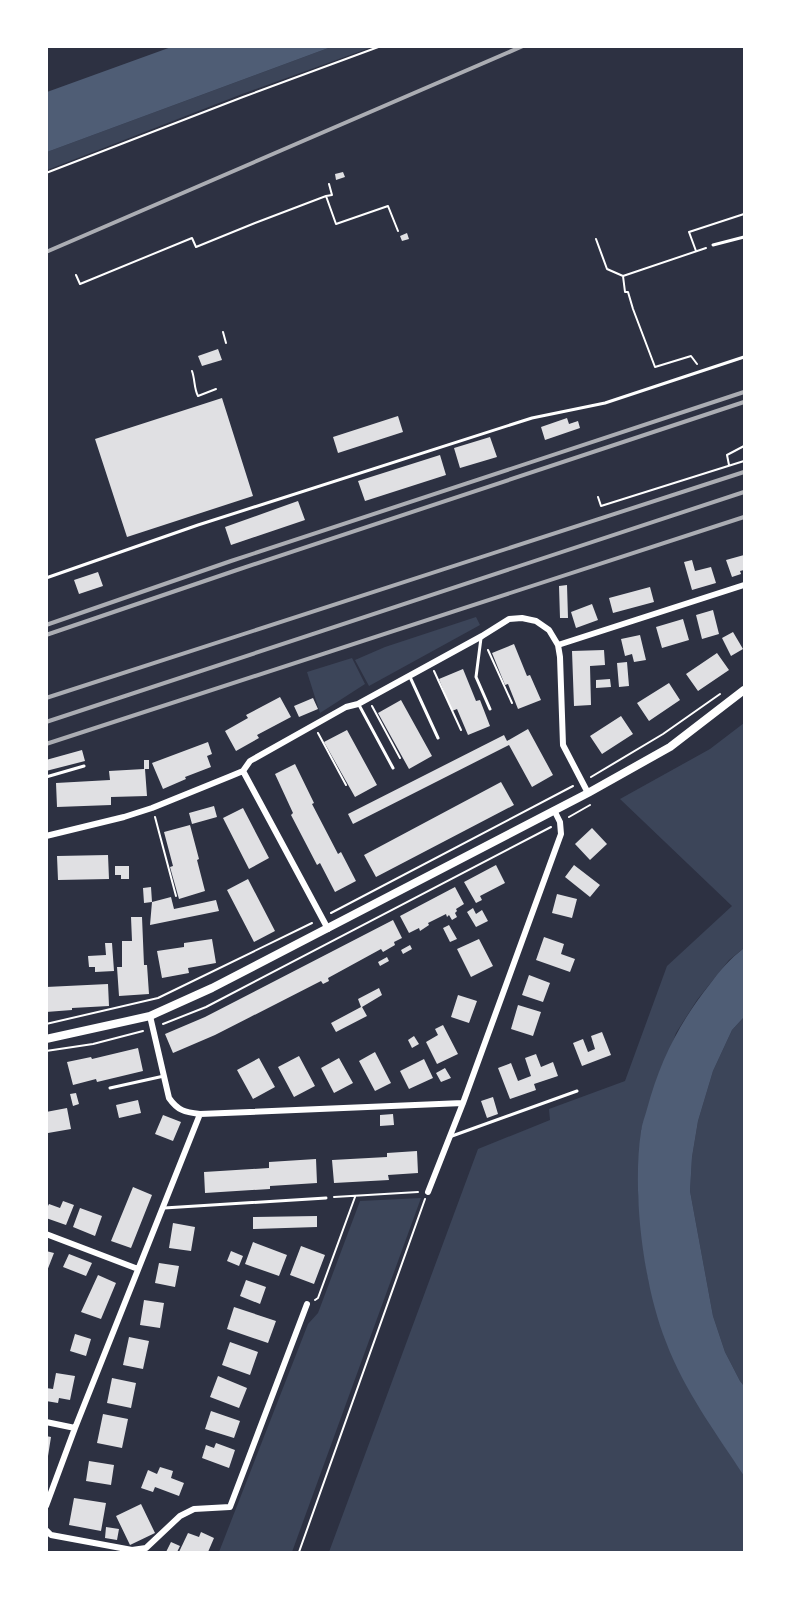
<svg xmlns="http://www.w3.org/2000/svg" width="791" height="1599" viewBox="0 0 791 1599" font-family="Manrope,sans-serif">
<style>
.green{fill:#3c4559}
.water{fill:#4f5d75}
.building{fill:#e0e0e3}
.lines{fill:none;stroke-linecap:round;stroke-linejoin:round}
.path{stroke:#fff;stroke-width:2}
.service{stroke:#fff;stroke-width:3}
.minor{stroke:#fff;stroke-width:6}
.tertiary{stroke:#fff;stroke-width:8}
.rail{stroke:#abadb3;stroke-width:4}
</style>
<rect width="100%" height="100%" fill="#2d3142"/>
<path class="green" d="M331 47H372L242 94 47 170V152Z
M476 617 480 625 369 686 355 660 385 647Z
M352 658 365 684 320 713 307 672Z
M744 723V948L729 960 697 1000 676 1033 641 1130 638 1195 644 1253 649 1283 680 1372 701 1409 744 1476V1552H329L478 1149 550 1120 549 1109 625 1081 667 966 732 906 620 799 710 749Z
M744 1017V1386L740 1381 725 1352 713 1316 690 1191 692 1157 698 1121 713 1071 732 1030Z
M421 1198 292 1552H219L308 1324 318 1313 360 1201Z"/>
<path class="water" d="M174 46 331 47 47 152V92Z
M744 948V1017L732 1030 713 1071 698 1121 692 1157 690 1191 713 1316 725 1352 740 1381 744 1386V1476C716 1433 684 1390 666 1342 643 1284 632 1193 641 1131 642 1124 645 1116 647 1109 660 1061 679 1023 710 984 721 969 729 960 744 948Z"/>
<path class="building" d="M343 172 345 177 336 180 335 174Z
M407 233 409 239 402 241 400 236Z
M218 349 222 360 202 366 198 356Z
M222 398 253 496 127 537 95 439Z
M398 416 403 432 338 453 333 437Z
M567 418 569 424 578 421 580 428 545 440 541 427Z
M490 437 497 457 460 468 454 448Z
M440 455 446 475 365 501 358 481Z
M298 501 305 520 231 545 225 527Z
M744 555V570L740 571 741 574 732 577 726 560Z
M692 560 695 571 711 567 716 583 692 590 684 562Z
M98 572 103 586 79 594 74 580Z
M567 585 568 618H560L559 586Z
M650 587 654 602 613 613 609 598Z
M592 604 598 620 576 628 571 612Z
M713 610 719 634 702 639 696 615Z
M683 619 689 640 662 648 656 627Z
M733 632 743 649 731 656 722 638Z
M640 635 646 660 634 662 632 654 625 656 621 639Z
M514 644 527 676 530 675 541 700 518 709 508 684 505 685 492 653Z
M604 650 605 665 590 666 591 705 574 706 572 651Z
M717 653 729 670 698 691 686 674Z
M627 662 629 686 619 687 617 663Z
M463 669 476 701 480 700 490 726 468 735 457 709 452 711 439 679Z
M610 679 611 687 596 688V680Z
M669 683 680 700 649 721 637 703Z
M280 697 291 717 257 735 259 738 236 751 225 731 248 718 246 715Z
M313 698 318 709 299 717 294 706Z
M401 700 432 756 409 769 378 713Z
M621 716 633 734 602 754 590 736Z
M528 729 553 775 532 787 509 745 353 824 348 814 504 735 507 741Z
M347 730 377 785 355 797 324 742Z
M208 742 212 754 207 756 211 767 185 777 186 779 163 789 152 763Z
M82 750 85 761 46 771V760Z
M144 760H149V769H145L147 796 111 797V805L57 807 56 783 110 780 109 771 144 769Z
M295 764 314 803 312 804 338 854 341 852 356 881 335 892 320 863 317 865 291 815 293 813 275 774Z
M501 782 514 805 376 877 364 855Z
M214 806 217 817 192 824 189 813Z
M243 808 269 858 249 869 223 818Z
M190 825 199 859 197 860 205 891 179 899 170 867 173 866 164 832Z
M592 828 607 844 590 860 575 844Z
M108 855 109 879 58 880 57 856Z
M496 865 505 883 480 896 482 900 476 903 464 882Z
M574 865 600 885 590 897 565 877Z
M115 866H129V879H121V875H115Z
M248 879 275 931 254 942 227 890Z
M151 887 152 902 144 903 143 888Z
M455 887 464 904 456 909 457 911 455 913 457 917 452 920 449 915 447 917 446 914 428 923 429 925 420 931 419 928 409 933 400 916Z
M557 894 577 899 572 918 552 913Z
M171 897 174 909 216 900 219 911 150 925 152 902Z
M473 908 476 914 482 910 488 921 476 927 467 912Z
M131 917H142L144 965H147L149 994 119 996 117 967H122V941H132Z
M393 920 402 938 394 942 395 945 383 952 381 949 328 978 329 981 323 984 321 981 215 1035 173 1053 165 1034 205 1017Z
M449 925 457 939 450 942 443 928Z
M544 937 564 944 561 954 575 959 570 972 536 960Z
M212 939 216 963 188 968 189 973 162 978 157 951 184 947V943Z
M479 939 493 966 471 977 457 949Z
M105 943H112L114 971 95 972V967H89L88 956 106 955Z
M410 945 412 949 403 954 401 950Z
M387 957 389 961 380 966 378 962Z
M529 975 550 983 543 1002 522 995Z
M108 984 109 1006 72 1008V1010L46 1012V987Z
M379 988 382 995 362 1007 367 1016 336 1032 331 1023 361 1007 358 999Z
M458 995 477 1001 469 1023 451 1017Z
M518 1005 541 1012 533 1036 511 1029Z
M443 1025 458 1054 437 1064 426 1042 438 1035 435 1029Z
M602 1032 611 1055 582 1066 573 1043 583 1039 588 1052 595 1049 591 1036Z
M414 1036 419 1044 412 1048 408 1040Z
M138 1048 143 1071 97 1082 96 1079 73 1085 67 1062 91 1057 92 1059Z
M375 1052 391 1083 375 1091 359 1061Z
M536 1054 541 1067 553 1062 558 1076 534 1084 536 1090 510 1099 498 1068 511 1063 518 1081 531 1076 525 1058Z
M299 1056 315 1086 294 1097 278 1067Z
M259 1058 275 1087 253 1099 237 1070Z
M339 1058 353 1083 334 1093 321 1068Z
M424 1059 433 1078 409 1089 400 1071Z
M445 1068 451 1078 441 1082 436 1073Z
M76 1093 79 1104 73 1106 70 1094Z
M493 1097 498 1114 487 1118 481 1101Z
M138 1100 141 1113 119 1118 116 1105Z
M67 1108 71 1129 48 1133 46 1112Z
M393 1114 394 1125 380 1126V1115Z
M163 1115 181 1122 173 1141 155 1134Z
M417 1151 418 1173 388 1175 389 1180 334 1183 332 1160 387 1157V1153Z
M316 1159 317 1183 270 1186V1189L205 1193 204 1172 269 1168V1162Z
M133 1187 152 1195 131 1248 111 1241Z
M63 1201 74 1205 66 1225 46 1218V1210L49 1204 60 1208Z
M80 1208 102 1216 95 1236 73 1227Z
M317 1216V1227L253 1229V1217Z
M173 1223 195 1227 191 1251 169 1248Z
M253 1242 287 1255 279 1276 245 1264Z
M301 1246 325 1255 314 1284 290 1275Z
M46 1251 54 1253 47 1271H46Z
M231 1251 243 1256 239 1266 227 1261Z
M69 1254 92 1263 86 1276 63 1267Z
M159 1263 179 1266 175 1287 155 1283Z
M98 1275 116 1283 101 1319 81 1312Z
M246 1280 266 1287 260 1304 240 1296Z
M144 1300 164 1303 160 1328 140 1325Z
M234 1307 276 1321 268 1343 227 1329Z
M75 1334 91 1339 86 1356 70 1351Z
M129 1337 149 1341 143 1369 123 1365Z
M230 1342 258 1352 250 1375 222 1365Z
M56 1373 75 1376 70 1400 59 1398 58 1403 46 1401V1388L53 1389Z
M218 1376 247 1388 239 1408 210 1397Z
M112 1378 136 1383 131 1408 107 1403Z
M211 1411 240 1421 234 1438 205 1429Z
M103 1414 128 1419 122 1448 97 1443Z
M46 1436 51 1437 48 1456H46Z
M216 1443 235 1450 229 1468 202 1458 206 1445 214 1448Z
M89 1461 114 1465 111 1485 86 1481Z
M160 1467 173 1471 171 1478 184 1483 179 1496 155 1487 153 1492 141 1488 148 1470 157 1474Z
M74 1498 106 1503 101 1531 69 1525Z
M141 1504 155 1533 130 1545 116 1516Z
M106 1527 119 1529 117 1540 105 1538Z
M201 1532 214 1538 208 1552H179L188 1533 199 1537Z
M171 1542 180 1546 177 1552H166Z"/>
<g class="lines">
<path class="path" d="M46 173 243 97 381 46
M329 184 332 195 326 196 336 224 388 206 398 231
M596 239 607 269 623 276
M696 251 689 232 744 214
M76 275 80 284 192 238 196 247 255 223 326 196
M223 332 226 343
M697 364 691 356 655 367 633 309 628 292H625L623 276 706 248
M192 371C195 379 194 389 198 396L216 389
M729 465 727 455 744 446
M598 497 601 506 744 461
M488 650 512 703
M434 671 461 730
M372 706 400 758
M318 733 346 785
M591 777 663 734 720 694
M155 817 176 896
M569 817 590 805
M331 913 573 786
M46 1024 158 998 312 923
M163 1024 206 1007 551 827
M46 1051 93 1044 143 1031
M334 1197 418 1192
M315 1300 318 1298 355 1197
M299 1552 425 1199"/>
<path class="service" d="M713 245 744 237
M46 578 198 525 532 418 605 403 744 357
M481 638 476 677 490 709
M410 677 438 738
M359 705 393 768
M46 777 84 766
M110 1088 164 1076
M452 1136 577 1091
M164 1208 326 1198"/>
<path class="minor" d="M558 645 744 585
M243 771 328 929
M46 836 124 817 152 808 231 776 243 771 250 761 346 707 358 704 482 636 509 619 522 618 536 621 549 630 558 645 560 657 563 745 588 793
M150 1016 169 1098C178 1111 185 1112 200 1114L463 1103
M428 1192 463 1103 561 834 560 822 554 810
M46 1234 138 1269
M46 1422 75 1428
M46 1506 75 1428 200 1114
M46 1530 51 1535 132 1550 146 1548 180 1516 194 1509 230 1507 307 1304"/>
<path class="tertiary" d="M46 1039 150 1016 212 988 588 793 670 747 744 690"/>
<path class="rail" d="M46 252 523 46
M46 625 231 561 744 392
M46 635 234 571 744 402
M46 698 744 472
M46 722 744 492
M46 744 744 517"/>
</g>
<rect width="791" height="1599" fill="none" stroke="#ffffff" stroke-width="96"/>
</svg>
